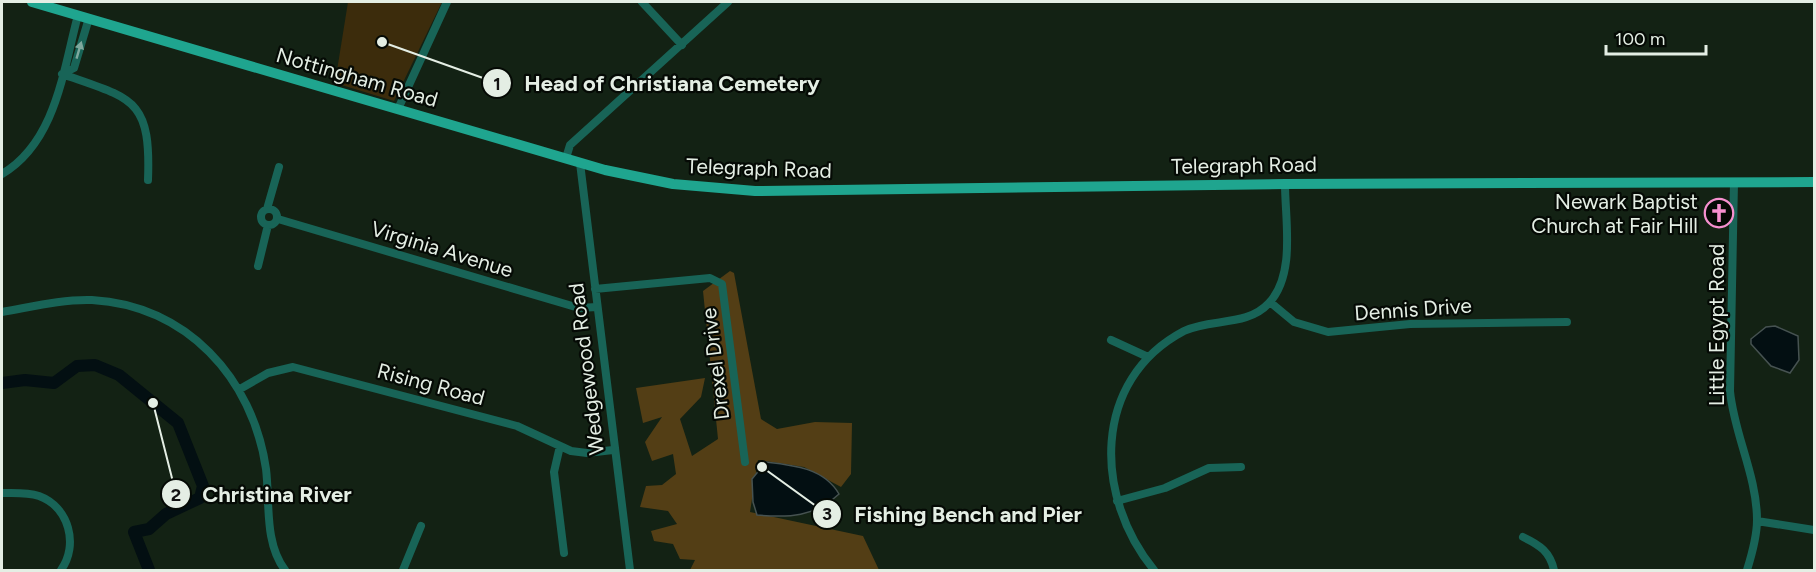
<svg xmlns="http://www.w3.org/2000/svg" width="1816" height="572" viewBox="0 0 1816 572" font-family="Figtree,sans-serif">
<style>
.green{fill:#3c2c0c}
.forest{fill:#533e15}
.water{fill:#030f12;stroke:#465251;stroke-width:1.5}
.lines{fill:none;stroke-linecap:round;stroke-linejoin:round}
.river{stroke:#030f12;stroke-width:12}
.minor{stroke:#186457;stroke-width:8}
.major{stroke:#1fa58f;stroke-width:10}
.oneway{fill:#7ea99e}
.labels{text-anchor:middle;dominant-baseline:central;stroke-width:4.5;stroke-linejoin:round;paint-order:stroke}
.street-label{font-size:21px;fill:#e4eee4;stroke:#050a05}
.poi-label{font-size:21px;fill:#e4eee4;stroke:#050a05;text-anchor:end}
.leader{fill:none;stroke:#e4eee4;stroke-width:2}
.callout-dot{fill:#e4eee4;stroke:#050a05;stroke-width:2}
.mark-label{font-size:18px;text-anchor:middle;font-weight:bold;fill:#111}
.callout-label{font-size:22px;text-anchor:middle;font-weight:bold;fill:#e4eee4;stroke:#050a05;stroke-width:4.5;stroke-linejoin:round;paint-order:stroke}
</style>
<rect width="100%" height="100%" fill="#132214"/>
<path class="green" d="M348 2H442L394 101 335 83Z"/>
<path class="forest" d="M730 271 734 273 761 419 777 429 815 422 852 423 851 474 841 487 804 467 758 460 750 512 863 536 879 570H690L695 560 680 559 673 544 654 541 651 531 677 524 668 511 640 507 646 486 662 485 676 474 673 454 652 461 645 442 662 417 643 423 636 388 705 378 701 397 680 419 692 456 718 439 703 291Z"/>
<path class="water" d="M1775 326 1798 336 1799 360 1790 373 1771 366 1751 344V339L1766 327Z
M766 462C793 465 824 468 839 494 814 517 789 518 757 515L753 502 752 479Z"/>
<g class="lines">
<path class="river" d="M2 383 25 380 54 383 77 366 95 365 119 375 178 423 203 486 200 498 166 514 149 529 134 532 149 570"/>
<path class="minor" d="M642 2 682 45
M62 74C133 99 151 98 148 180
M62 74 74 68 89 18
M398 109 447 2
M566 158 570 145 728 2
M580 163 630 570
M2 174C56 142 63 71 78 15
M1734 182 1730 391C1734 434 1757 476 1757 520 1757 537 1752 554 1747 570
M261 217a8 8 0 1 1 16 0a8 8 0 1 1-16 0Z
M267 209 279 167
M278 219 579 308 597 307
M258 266 268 225
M595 289 710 278 722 284 745 462
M1270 302 1294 322 1328 332 1410 324 1567 322
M2 312C31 307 62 299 92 300 186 305 253 378 266 469 270 501 264 543 285 570
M1111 340 1148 357
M240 389 268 373 293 367 517 426 571 451 587 453 613 450
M560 446 554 472 564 553
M2 493C14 493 27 492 39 496 69 507 79 545 61 570
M1117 501 1165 488 1209 468 1241 467
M1757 521 1814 530
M1523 537C1540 545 1550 552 1554 570
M403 570 421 526
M1154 570C1094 497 1091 380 1184 331 1211 318 1247 327 1269 303 1296 274 1285 220 1285 184"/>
<path class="major" d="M32 2 605 170 673 184 755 191 1285 184 1814 182"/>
</g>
<defs><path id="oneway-solid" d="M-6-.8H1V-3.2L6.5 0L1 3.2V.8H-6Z" transform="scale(1.5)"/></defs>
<use class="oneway" href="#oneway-solid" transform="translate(79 50) rotate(-74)"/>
<defs>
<g id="church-ring" transform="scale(1.5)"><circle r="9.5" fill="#050a05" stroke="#f690cf" stroke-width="1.5"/><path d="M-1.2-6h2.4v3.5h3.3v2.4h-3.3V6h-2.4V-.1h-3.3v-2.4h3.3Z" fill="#f690cf"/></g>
</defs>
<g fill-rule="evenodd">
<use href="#church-ring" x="1719" y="213"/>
</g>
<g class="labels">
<g class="street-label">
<text transform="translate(357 77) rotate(16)">Nottingham Road</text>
<text transform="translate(1244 165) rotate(-1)">Telegraph Road</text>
<text transform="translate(759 168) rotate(2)">Telegraph Road</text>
<text transform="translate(442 249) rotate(17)">Virginia Avenue</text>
<text transform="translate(1413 309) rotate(-4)">Dennis Drive</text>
<text transform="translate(1716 325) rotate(-90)">Little Egypt Road</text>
<text transform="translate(715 364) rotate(-97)">Drexel Drive</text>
<text transform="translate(586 369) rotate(-97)">Wedgewood Road</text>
<text transform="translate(431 384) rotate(15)">Rising Road</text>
</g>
<g class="poi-label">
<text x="1698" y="201">Newark Baptist<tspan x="1698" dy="24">Church at Fair Hill</tspan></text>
</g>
</g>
<path class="leader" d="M382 42L497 83M153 403L176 494M762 467L827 514"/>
<g class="callout-dot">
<circle cx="382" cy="42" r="6"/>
<circle cx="153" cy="403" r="6"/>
<circle cx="762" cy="467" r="6"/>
<circle cx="497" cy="83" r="15"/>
<circle cx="176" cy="494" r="15"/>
<circle cx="827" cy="514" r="15"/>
</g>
<g class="mark-label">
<text x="497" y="90">1</text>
<text x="176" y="501">2</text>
<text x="827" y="520">3</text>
</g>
<g class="callout-label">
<text x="672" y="91">Head of Christiana Cemetery</text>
<text x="277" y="502">Christina River</text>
<text x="968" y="522">Fishing Bench and Pier</text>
</g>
<rect width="1816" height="572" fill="none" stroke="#e4eee4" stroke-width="6"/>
<path d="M1606 45v9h100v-9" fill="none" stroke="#e4eee4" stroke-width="3"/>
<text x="1615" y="45" font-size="18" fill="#e4eee4" stroke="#050a05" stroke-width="4.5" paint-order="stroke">100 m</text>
</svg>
